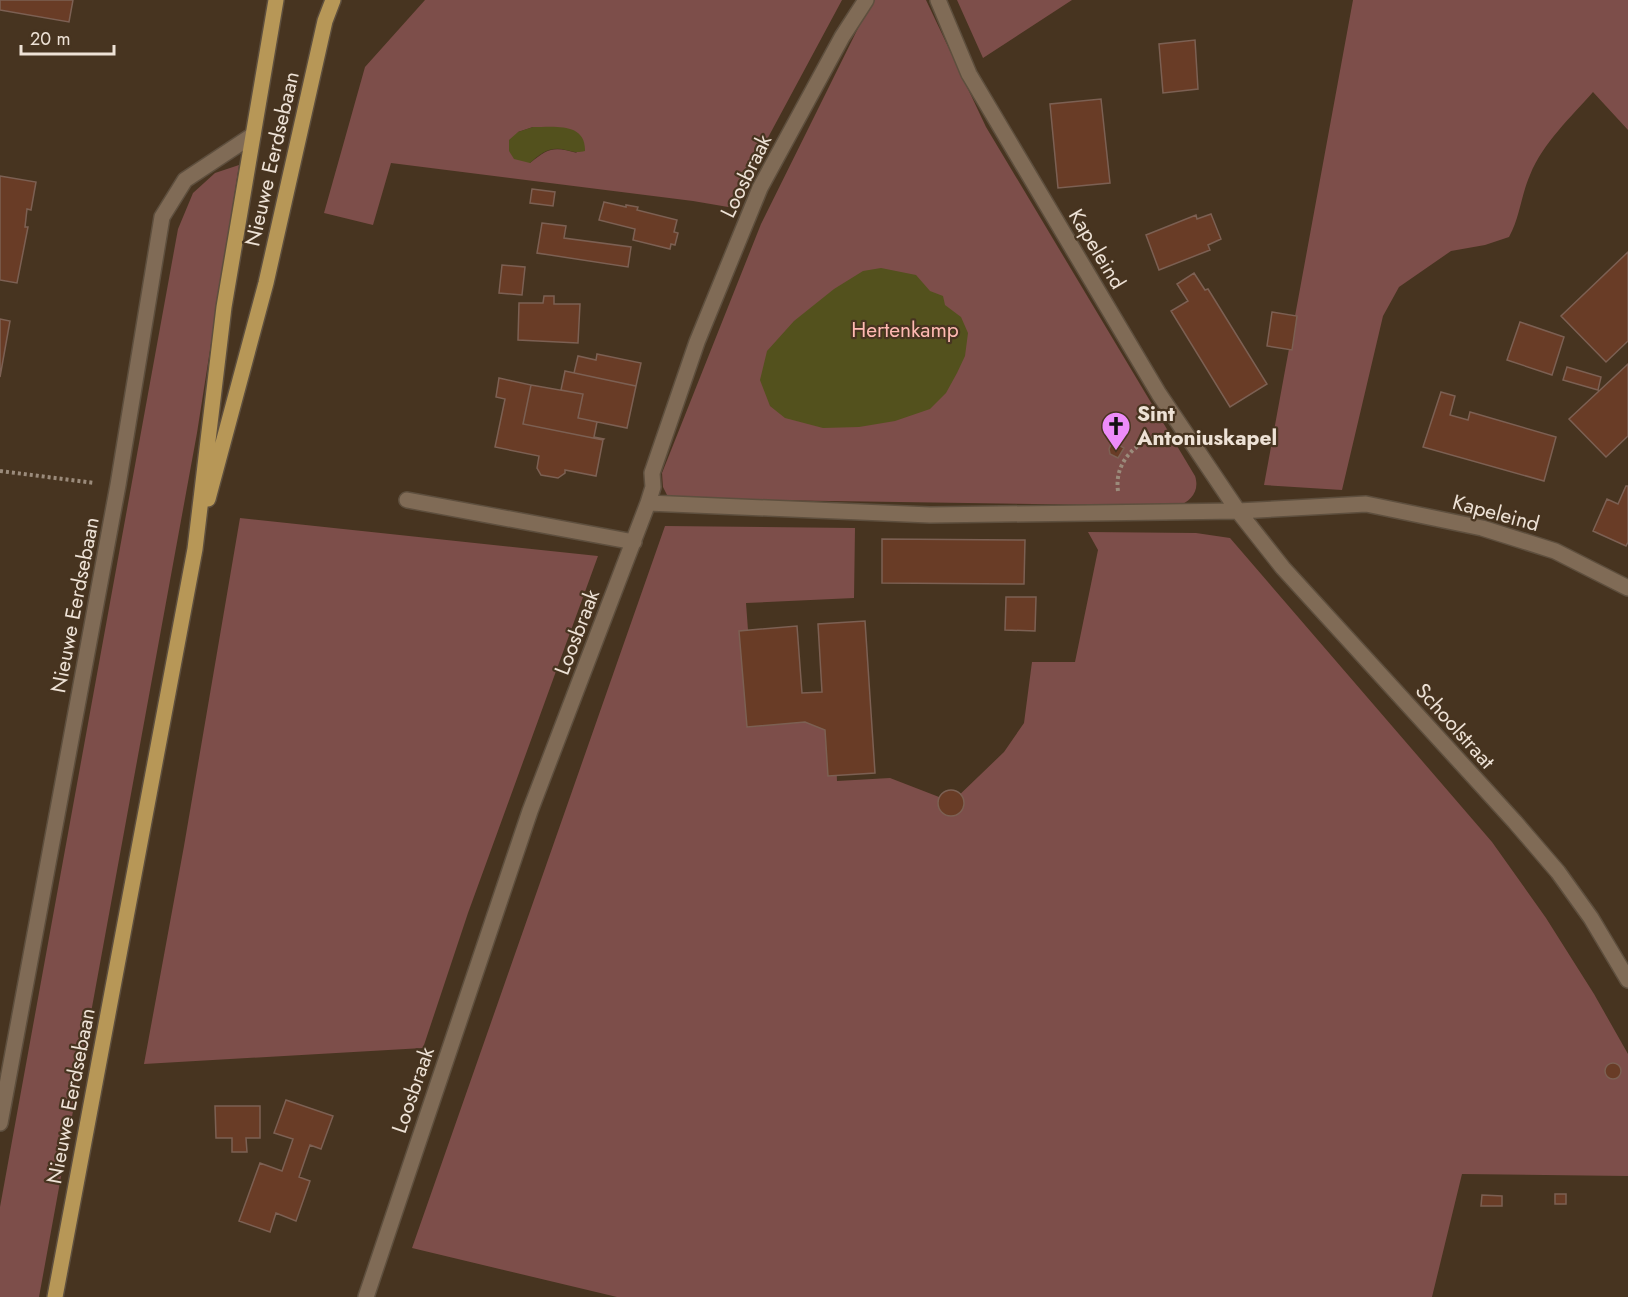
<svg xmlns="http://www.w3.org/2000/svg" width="1628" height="1297" viewBox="0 0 1628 1297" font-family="Jost,sans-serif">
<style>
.green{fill:#7d4e4a;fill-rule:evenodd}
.water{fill:#53511d}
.building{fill:#693c26;stroke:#7c6053;stroke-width:1.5}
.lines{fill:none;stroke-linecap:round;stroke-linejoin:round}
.minor-casing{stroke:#5e4f3e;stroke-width:18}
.major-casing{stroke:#5e4f3e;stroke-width:18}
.path{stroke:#9b8b7b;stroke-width:4;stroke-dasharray:3 3;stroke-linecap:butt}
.minor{stroke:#806b56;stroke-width:15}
.major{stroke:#b79757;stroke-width:15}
.labels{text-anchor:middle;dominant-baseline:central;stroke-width:4.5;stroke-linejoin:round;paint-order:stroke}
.street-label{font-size:21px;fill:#eee2d6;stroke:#473420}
.park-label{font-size:21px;fill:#ffb9b2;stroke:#473420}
.poi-label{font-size:21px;font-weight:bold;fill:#eee2d6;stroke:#473420;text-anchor:start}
</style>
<rect width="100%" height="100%" fill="#473420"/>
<path class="green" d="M425 0H842L764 145 734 208 693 201 391 163 373 225 324 213 365 67ZM533 127H554L577 153C554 146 548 148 530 163L518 132Z
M872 0H926L986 127 1195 476C1200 491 1191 502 1177 506L687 499 667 495 663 487 662 473 761 224Z
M957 0H1072L983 58Z
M1353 0H1628V130L1593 92C1571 117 1543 143 1530 175 1521 195 1520 217 1509 237L1485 245 1451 251 1399 287 1383 316 1342 490 1264 485Z
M239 165 197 433 39 1297H0V1207L178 229 193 193 215 173Z
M240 518 598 556 468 913 423 1048 144 1064 184 846Z
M665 526 855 528 854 598 746 603 754 712 834 707 837 781 890 778 952 802 1004 752 1024 723 1032 662H1075L1098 550 1088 532 1196 533 1230 538 1492 842 1546 918 1594 994 1628 1054V1176L1462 1174 1432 1297H617L412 1248Z"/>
<path class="water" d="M533 127C554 127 586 122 585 151 577 153 574 152 566 150 550 146 541 153 530 163L514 159 509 151V140L518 132Z
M881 268 916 275 930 291 943 296 945 305 961 317 968 333 965 356 957 373 946 393 930 409 895 421 859 427 823 428 785 418 770 406 760 380 767 351 794 321 834 289 863 271Z"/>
<path class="building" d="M0 0H73L69 22 0 10Z
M1195 40 1198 89 1163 93 1159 44Z
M1101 99 1110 183 1058 188 1050 104Z
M0 176 36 182 31 210 27 209 25 227H28L17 283 0 280Z
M532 189 555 192 553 206 530 203Z
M604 202 626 207V205L638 207 637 210 677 220 674 232 678 233 675 245 671 244 670 249 633 240 635 229 599 220Z
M1211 214 1221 239 1208 245 1210 250 1159 270 1146 235 1196 215 1197 219Z
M542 223 566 226 564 238 631 247 628 267 537 253Z
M1628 252V341L1606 362 1561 316Z
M502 265 525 267 522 295 499 293Z
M1194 273 1205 290 1208 289 1267 384 1230 407 1171 311 1188 301 1177 284Z
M544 296H554V304H580L578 343 518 340 519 303H543Z
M1272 312 1297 316 1292 350 1267 346Z
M0 319 10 321 0 377Z
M1520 322 1564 337 1552 375 1507 360Z
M597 354 641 363 636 386 574 373 578 356 596 360Z
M1628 364V436L1606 457 1569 419Z
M1567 367 1601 377 1598 390 1563 380Z
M565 371 636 386 627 428 578 418 583 394 561 390Z
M499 378 531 385 523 424 603 440 596 476 565 470V473L558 478 541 475 537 468 539 456 495 447 505 399 496 397Z
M531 385 583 394 578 418 597 422 594 437 604 439 603 440 523 424Z
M1441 392 1455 396 1450 415 1468 420 1470 412 1556 437 1544 481 1423 447Z
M1115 443 1124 448 1118 458 1110 454 1109 449 1111 444Z
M1626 486H1628V542L1626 546 1593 531 1607 499 1618 504Z
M882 539 1025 540 1024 584 882 583Z
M1006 597H1036L1035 631 1005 630Z
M865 621 875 773 828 776 825 730 805 722 747 727 739 631 797 626 802 693 822 692 818 624Z
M938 803a13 13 0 1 1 26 0a13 13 0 1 1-26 0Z
M1605 1071a8 8 0 1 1 16 0a8 8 0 1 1-16 0Z
M286 1100 333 1116 321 1149 310 1145 299 1177 310 1181 296 1221 276 1213 270 1232 239 1221 260 1163 282 1171 293 1139 274 1133Z
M215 1106H260V1138H246L247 1152H232V1138H216Z
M1555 1194H1566V1204H1555Z
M1482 1195 1502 1196V1206H1481Z"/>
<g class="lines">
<g class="minor-casing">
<path id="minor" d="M938 0 969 74 1159 394 1238 511 1283 568 1515 822 1558 872 1591 918 1628 980
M407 500 634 542
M648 503 930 515 1238 511 1366 504 1482 528 1555 551 1628 588
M0 1123 118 485 162 217 185 180 253 135
M366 1297 530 811 648 503 653 487 652 473 697 342 760 188 842 37 866 0"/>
</g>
<g class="major-casing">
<path id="major" d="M208 499 266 283 325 21 333 0
M55 1297 195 549 224 307 276 0"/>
</g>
<path class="path" d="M0 471 95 483
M1118 491C1114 463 1135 442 1160 436"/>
<use href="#minor" class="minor"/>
<use href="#major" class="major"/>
</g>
<defs>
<g id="church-pin" transform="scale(1.5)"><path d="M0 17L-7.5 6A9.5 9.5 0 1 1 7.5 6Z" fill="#ed8cf9" stroke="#473420"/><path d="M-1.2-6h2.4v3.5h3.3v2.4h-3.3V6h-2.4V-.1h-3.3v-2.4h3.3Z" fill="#111"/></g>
</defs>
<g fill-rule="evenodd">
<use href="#church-pin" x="1116" y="426"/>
</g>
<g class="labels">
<g class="street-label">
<text transform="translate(272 159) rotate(-77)">Nieuwe Eerdsebaan</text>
<text transform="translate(746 176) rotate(-64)">Loosbraak</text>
<text transform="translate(1097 249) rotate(59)">Kapeleind</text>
<text transform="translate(1496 513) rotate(15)">Kapeleind</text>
<text transform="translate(75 605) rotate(-79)">Nieuwe Eerdsebaan</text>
<text transform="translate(577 632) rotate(-69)">Loosbraak</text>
<text transform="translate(1455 726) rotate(48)">Schoolstraat</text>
<text transform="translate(413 1090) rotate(-71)">Loosbraak</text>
<text transform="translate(71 1096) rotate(-79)">Nieuwe Eerdsebaan</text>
</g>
<g class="park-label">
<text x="905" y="330">Hertenkamp</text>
</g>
<g class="poi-label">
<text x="1137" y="414">Sint<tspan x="1137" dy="24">Antoniuskapel</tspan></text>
</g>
</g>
<path d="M21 45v9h93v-9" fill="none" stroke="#eee2d6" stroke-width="3"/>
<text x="30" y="45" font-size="18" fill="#eee2d6" stroke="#473420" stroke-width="4.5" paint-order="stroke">20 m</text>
</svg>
